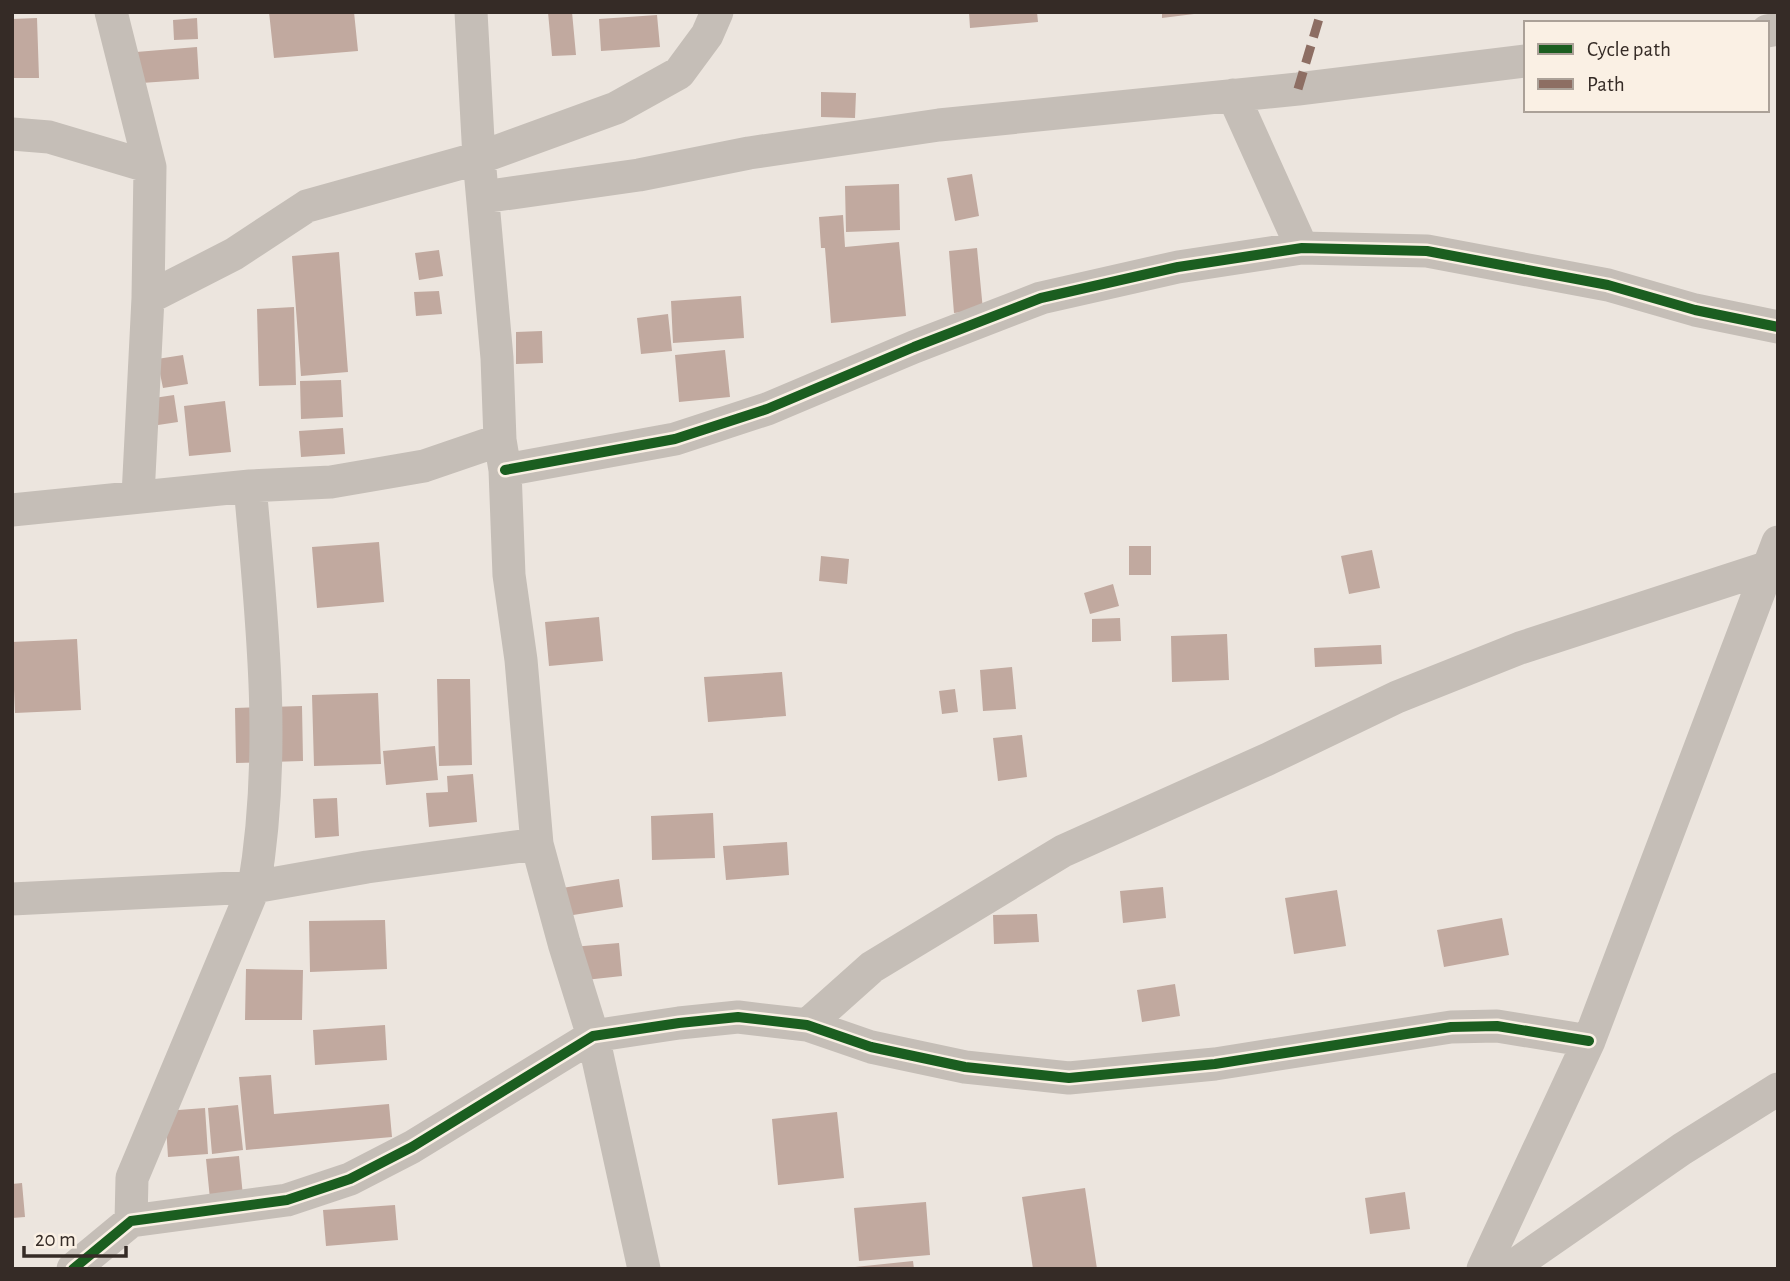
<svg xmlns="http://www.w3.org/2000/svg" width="1790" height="1281" viewBox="0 0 1790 1281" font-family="'Alegreya Sans',sans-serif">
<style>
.building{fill:#c1a99f}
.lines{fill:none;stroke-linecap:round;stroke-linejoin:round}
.minor{stroke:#c5beb7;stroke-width:33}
.quiet{stroke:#8d6e63;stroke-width:9;stroke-dasharray:18 9;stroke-linecap:butt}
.cycleway-casing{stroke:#faf0e4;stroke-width:15}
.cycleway{stroke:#1b5e20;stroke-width:10}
</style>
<rect width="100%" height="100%" fill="#ece5de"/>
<path class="building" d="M269 12H354L358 51 274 58Z
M548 12H572L576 55 552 56Z
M969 12H1037L1038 22 970 28Z
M1162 12H1194V14L1162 18Z
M657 15 660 47 601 51 599 19Z
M37 18 39 78H12V19Z
M197 18 198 39 174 40 173 20Z
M197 47 199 79 127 84 124 53Z
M821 92 856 93 855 118 821 117Z
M972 174 979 216 955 221 947 178Z
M899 184 900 230 846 232 845 186Z
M843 215 845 247 899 242 906 316 831 323 825 248H821L819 217Z
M977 248 983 310 954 313 949 251Z
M439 250 443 276 419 280 415 253Z
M339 252 348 372 301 376 292 256Z
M439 291 442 314 416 316 414 292Z
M741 296 744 338 673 343 671 301Z
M294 307 296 385 259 386 257 309Z
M668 314 672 351 641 354 637 318Z
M542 331 543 363 516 364V332Z
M725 350 730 397 679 402 675 355Z
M183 355 188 384 163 388 157 359Z
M341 380 343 417 301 419 300 381Z
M174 395 178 422 158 425 154 398Z
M225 401 231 452 189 456 184 406Z
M343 428 345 454 301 457 299 431Z
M379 542 384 602 317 608 312 547Z
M1129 546H1151V575H1129Z
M1372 550 1380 588 1349 594 1341 556Z
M821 556 849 559 847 584 819 581Z
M1113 584 1119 606 1090 614 1084 593Z
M599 617 603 661 549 666 545 622Z
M1120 618 1121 641 1092 642V619Z
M1227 634 1229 680 1172 682 1171 636Z
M77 639 81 710 15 713 12 642Z
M1381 645 1382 664 1315 667 1314 648Z
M1012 667 1016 709 983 711 980 670Z
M782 672 786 716 708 722 704 677Z
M437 679H470L472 765 439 766Z
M955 689 958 712 942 714 939 691Z
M378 693 381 764 314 766 312 695Z
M302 706 303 761 236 763 235 708Z
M1022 735 1027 777 998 781 993 738Z
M435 746 438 780 386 785 383 751Z
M473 774 477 822 429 827 426 793 448 792 447 776Z
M337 798 339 836 315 838 313 799Z
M713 813 715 858 652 860 651 816Z
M787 842 789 875 726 880 723 846Z
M619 879 623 907 567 916 562 888Z
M1163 887 1166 918 1123 923 1120 891Z
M1337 890 1346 946 1294 954 1285 898Z
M1037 914 1039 942 994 944 993 915Z
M1502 918 1509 955 1444 967 1437 930Z
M385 920 387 969 310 972 309 921Z
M619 943 622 976 576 981 572 947Z
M246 969 303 970 302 1020H245Z
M1175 984 1180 1016 1142 1022 1137 990Z
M385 1025 387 1060 315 1065 313 1030Z
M271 1075 274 1114 389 1104 392 1137 246 1150 239 1077Z
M238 1105 243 1150 212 1154 208 1108Z
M205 1108 208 1154 168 1157 165 1111Z
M837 1112 844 1178 778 1185 772 1119Z
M239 1156 243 1196 210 1199 206 1159Z
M22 1183 25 1217 12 1218V1184Z
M1085 1188 1097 1269H1033L1022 1197Z
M1405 1192 1410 1229 1370 1234 1365 1198Z
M926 1202 930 1255 859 1261 854 1208Z
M395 1205 398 1240 326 1246 323 1210Z
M913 1261 914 1269H855V1267Z"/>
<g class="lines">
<path class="minor" d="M111 12 150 167 148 298 138 496
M471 12 479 158 497 358 500 440 505 470 509 575 521 660 537 844 564 943 593 1036 644 1269
M1767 31 1778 29
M1233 95 1302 248
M12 134 49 137 150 167
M483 197 639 175 749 153 939 125 1298 89 1526 61
M148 298 234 254 307 206 479 158 616 108 679 73 707 35 717 12
M505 470 675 439 767 409 914 347 1041 298 1178 267 1302 248 1427 251 1608 285 1695 310 1778 327
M12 510 250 486 331 482 424 466 500 440
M12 899 254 887 367 867 537 844
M807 1025 872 967 1063 851 1268 759 1397 697 1520 648 1769 567
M131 1221 132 1178 254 887C277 754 262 619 250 486
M73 1269 131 1221 287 1200 350 1179 412 1147 593 1036 679 1023 738 1017 807 1025 871 1047 965 1067 1069 1078 1215 1064 1451 1027 1497 1026 1589 1041
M1483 1269 1589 1041 1778 542
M1509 1269 1682 1149 1778 1089"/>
<path class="quiet" d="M1298 89 1321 12"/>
<g class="cycleway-casing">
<path id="cycleway" d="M505 470 675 439 767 409 914 347 1041 298 1178 267 1302 248 1427 251 1608 285 1695 310 1778 327
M73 1269 131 1221 287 1200 350 1179 412 1147 593 1036 679 1023 738 1017 807 1025 871 1047 965 1067 1069 1078 1215 1064 1451 1027 1497 1026 1589 1041"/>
</g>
<use href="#cycleway" class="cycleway"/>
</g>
<rect width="1790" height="1281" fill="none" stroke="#352b26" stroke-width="28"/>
<rect x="1524" y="21" width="245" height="91" fill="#faf0e4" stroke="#aba198" stroke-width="2"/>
<rect x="1538" y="44" width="35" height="10" fill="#1b5e20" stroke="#aba198" stroke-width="2"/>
<text x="1587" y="56" font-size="21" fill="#352b26">Cycle path</text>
<rect x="1538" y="79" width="35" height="10" fill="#8d6e63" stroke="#aba198" stroke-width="2"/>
<text x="1587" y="91" font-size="21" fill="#352b26">Path</text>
<path d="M24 1246v10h102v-10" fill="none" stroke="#352b26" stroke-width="3.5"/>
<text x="35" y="1246" font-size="21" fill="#352b26" stroke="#faf0e4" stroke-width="5" paint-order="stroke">20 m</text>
</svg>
